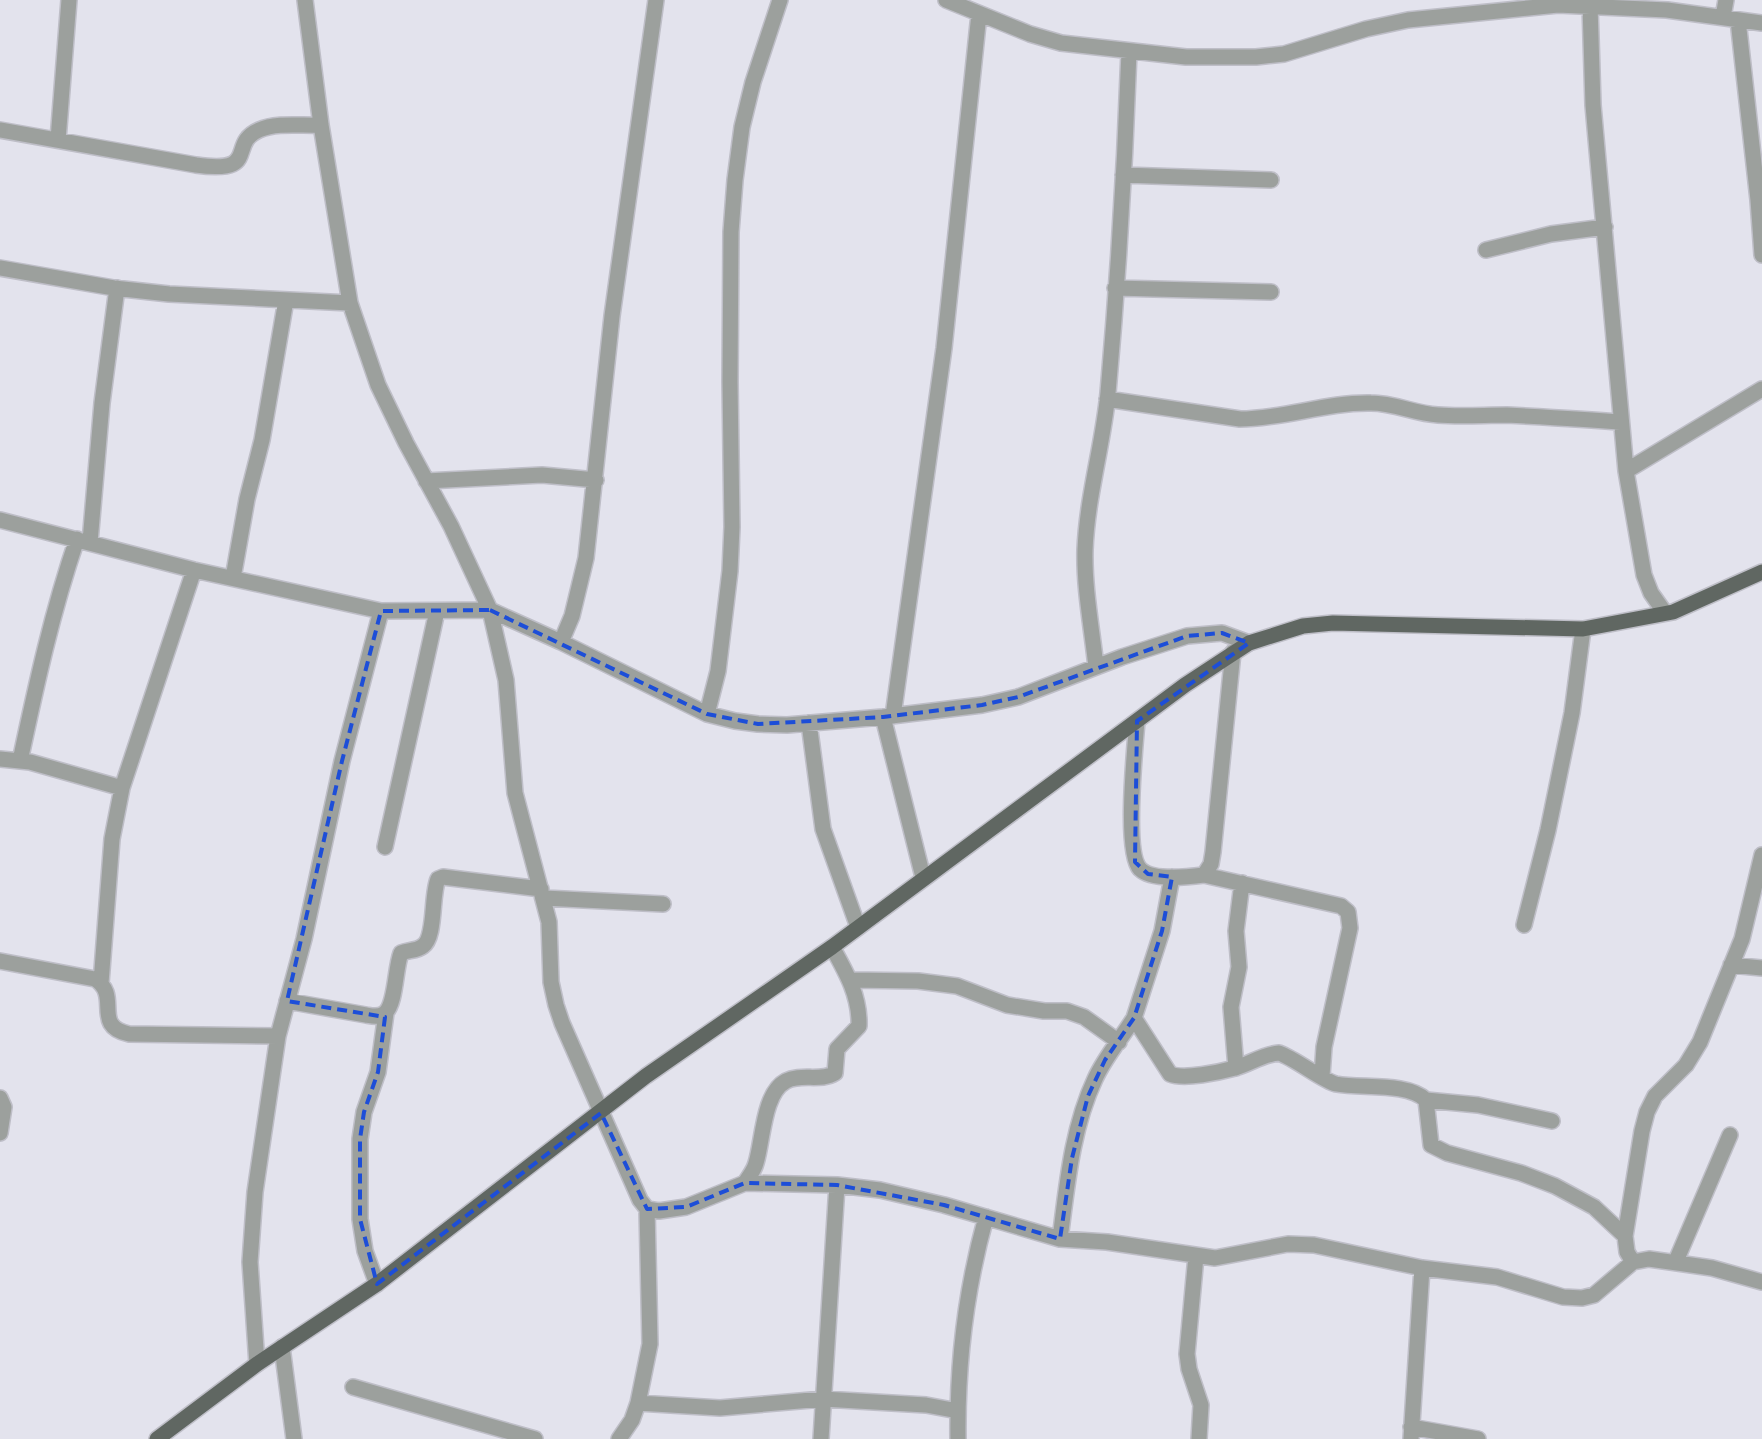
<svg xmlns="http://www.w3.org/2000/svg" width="1762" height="1439" viewBox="0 0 1762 1439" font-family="Karla,sans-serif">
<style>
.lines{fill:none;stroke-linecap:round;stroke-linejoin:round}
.minor-casing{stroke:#bebec7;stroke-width:18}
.major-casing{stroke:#bebec7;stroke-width:18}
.minor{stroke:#9ca09d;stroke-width:15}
.major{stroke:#606762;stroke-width:15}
.marked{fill:none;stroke:#1d4ed8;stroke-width:4;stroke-dasharray:10 6;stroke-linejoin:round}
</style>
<rect width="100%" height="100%" fill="#e3e3ed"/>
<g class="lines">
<g class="minor-casing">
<path id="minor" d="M305 0 321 125 350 303 378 385 406 443 451 526 490 610 506 680 515 793 549 922 551 982 556 1005 562 1023 640 1200 647 1209 659 1211 686 1207 745 1183 837 1185 880 1190 944 1205 1060 1239 1107 1242 1215 1258 1288 1244 1314 1245 1422 1268 1497 1277 1563 1297 1582 1298 1594 1295 1633 1262 1649 1259 1712 1268 1762 1282
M946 0 1030 34 1061 43 1186 57H1256L1284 54 1366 29 1408 20 1558 5 1667 10 1762 23
M1590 5 1593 105 1626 471 1644 575 1651 593 1663 610
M1723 17 1726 0
M1738 20 1758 200 1762 255
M0 130 196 165C261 174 227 144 259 130 277 122 302 126 321 125
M58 140 69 0
M1123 175 1271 180
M1486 250 1551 234 1605 227
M0 268 114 288 169 294 350 303
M1115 288 1271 292
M1107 399 1240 419C1284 419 1326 402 1371 403 1395 403 1415 414 1438 415 1461 417 1484 415 1507 415 1545 417 1583 419 1621 422
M1626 471 1762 389
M426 481 542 475 596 480
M0 520 194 570 381 611 490 610 561 642 707 714 735 721 758 724 787 725 883 717 982 705 1018 697 1122 657 1187 636 1222 633 1249 643
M90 542 102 403 117 288
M233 578 247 499 262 440 286 300
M561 642 572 616 586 558 612 316 656 0
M1096 667C1092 629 1084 589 1085 550 1087 497 1103 445 1108 393 1118 279 1125 166 1129 52
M707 714 718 671 730 571 732 527 730 382 731 232 735 180 742 127 753 82 780 0
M893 716 944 348 979 14
M883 717 923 877
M1137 721C1135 747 1124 852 1140 869 1152 881 1188 877 1204 875L1211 864 1213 852 1233 652
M809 723 823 829 858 927
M0 759 30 762 122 788
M20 761C36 686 52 612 77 539
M385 847 437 611
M1204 875 1341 906 1348 912 1350 928 1324 1047 1322 1076
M1172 877 1162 931 1134 1018 1170 1074C1184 1080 1220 1072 1235 1068 1250 1064 1263 1054 1279 1053 1296 1059 1323 1081 1336 1084 1362 1089 1407 1082 1426 1100L1431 1145 1447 1153 1521 1173 1555 1186 1594 1207 1625 1236
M544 898 663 904
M1524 925 1548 830 1572 713 1583 629
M0 961 95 979C122 996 91 1026 129 1034L278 1036
M1731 965 1762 968
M851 980 918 981 957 986 1007 1005 1044 1011H1067L1084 1017 1119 1042
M101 983 112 839 122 788 194 570
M287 1001 366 1015C372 1016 379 1018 385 1013 396 1004 395 968 401 953 408 950 417 951 423 946 436 937 431 895 438 879L443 877 541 889
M1236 1068 1231 1007 1239 967 1236 931 1242 883
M0 1098 4 1107 0 1133
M1426 1100 1478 1105 1552 1121
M745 1183C749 1176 754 1171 756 1163 763 1141 763 1093 786 1081 801 1073 821 1082 835 1073L837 1049 859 1026C860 996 846 972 832 947
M1060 1239C1067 1185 1072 1128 1095 1079 1105 1057 1121 1039 1134 1018
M1196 1256 1187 1354 1189 1369 1201 1405 1199 1439
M1676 1261 1730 1135
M1633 1262 1627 1252 1625 1236 1642 1131 1647 1112 1655 1096 1686 1065 1700 1042 1742 939 1762 855
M377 1284 365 1251 360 1219V1139L364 1112 378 1072 386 1013
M282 1347 294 1439
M257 1364 250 1262 255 1192 278 1036 304 939 342 761 381 611
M353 1387 535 1439
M638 1403 720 1408 823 1399 926 1405 958 1411
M1411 1427 1478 1439
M619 1439 632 1420 638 1403 650 1344 647 1209
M821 1439 837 1185
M958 1439C957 1364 966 1289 986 1217
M1411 1439 1422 1268"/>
</g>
<g class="major-casing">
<path id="major" d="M157 1439 257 1364 377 1284 646 1076 832 947 1185 685 1249 643 1303 626 1333 623 1583 629 1673 612 1762 572"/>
</g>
<use href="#minor" class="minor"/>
<use href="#major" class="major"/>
</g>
<path class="marked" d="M490 610 707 714 758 724 883 717 982 705 1018 697 1187 636 1222 633 1249 643 1137 721 1135 862 1148 874 1172 877 1162 931 1134 1018 1105 1060 1088 1096 1072 1158 1060 1239 944 1205 837 1185 745 1183 686 1207 647 1209 601 1113 377 1284 360 1219V1139L364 1112 378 1072 385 1017 287 1001 342 761 381 611Z"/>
</svg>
